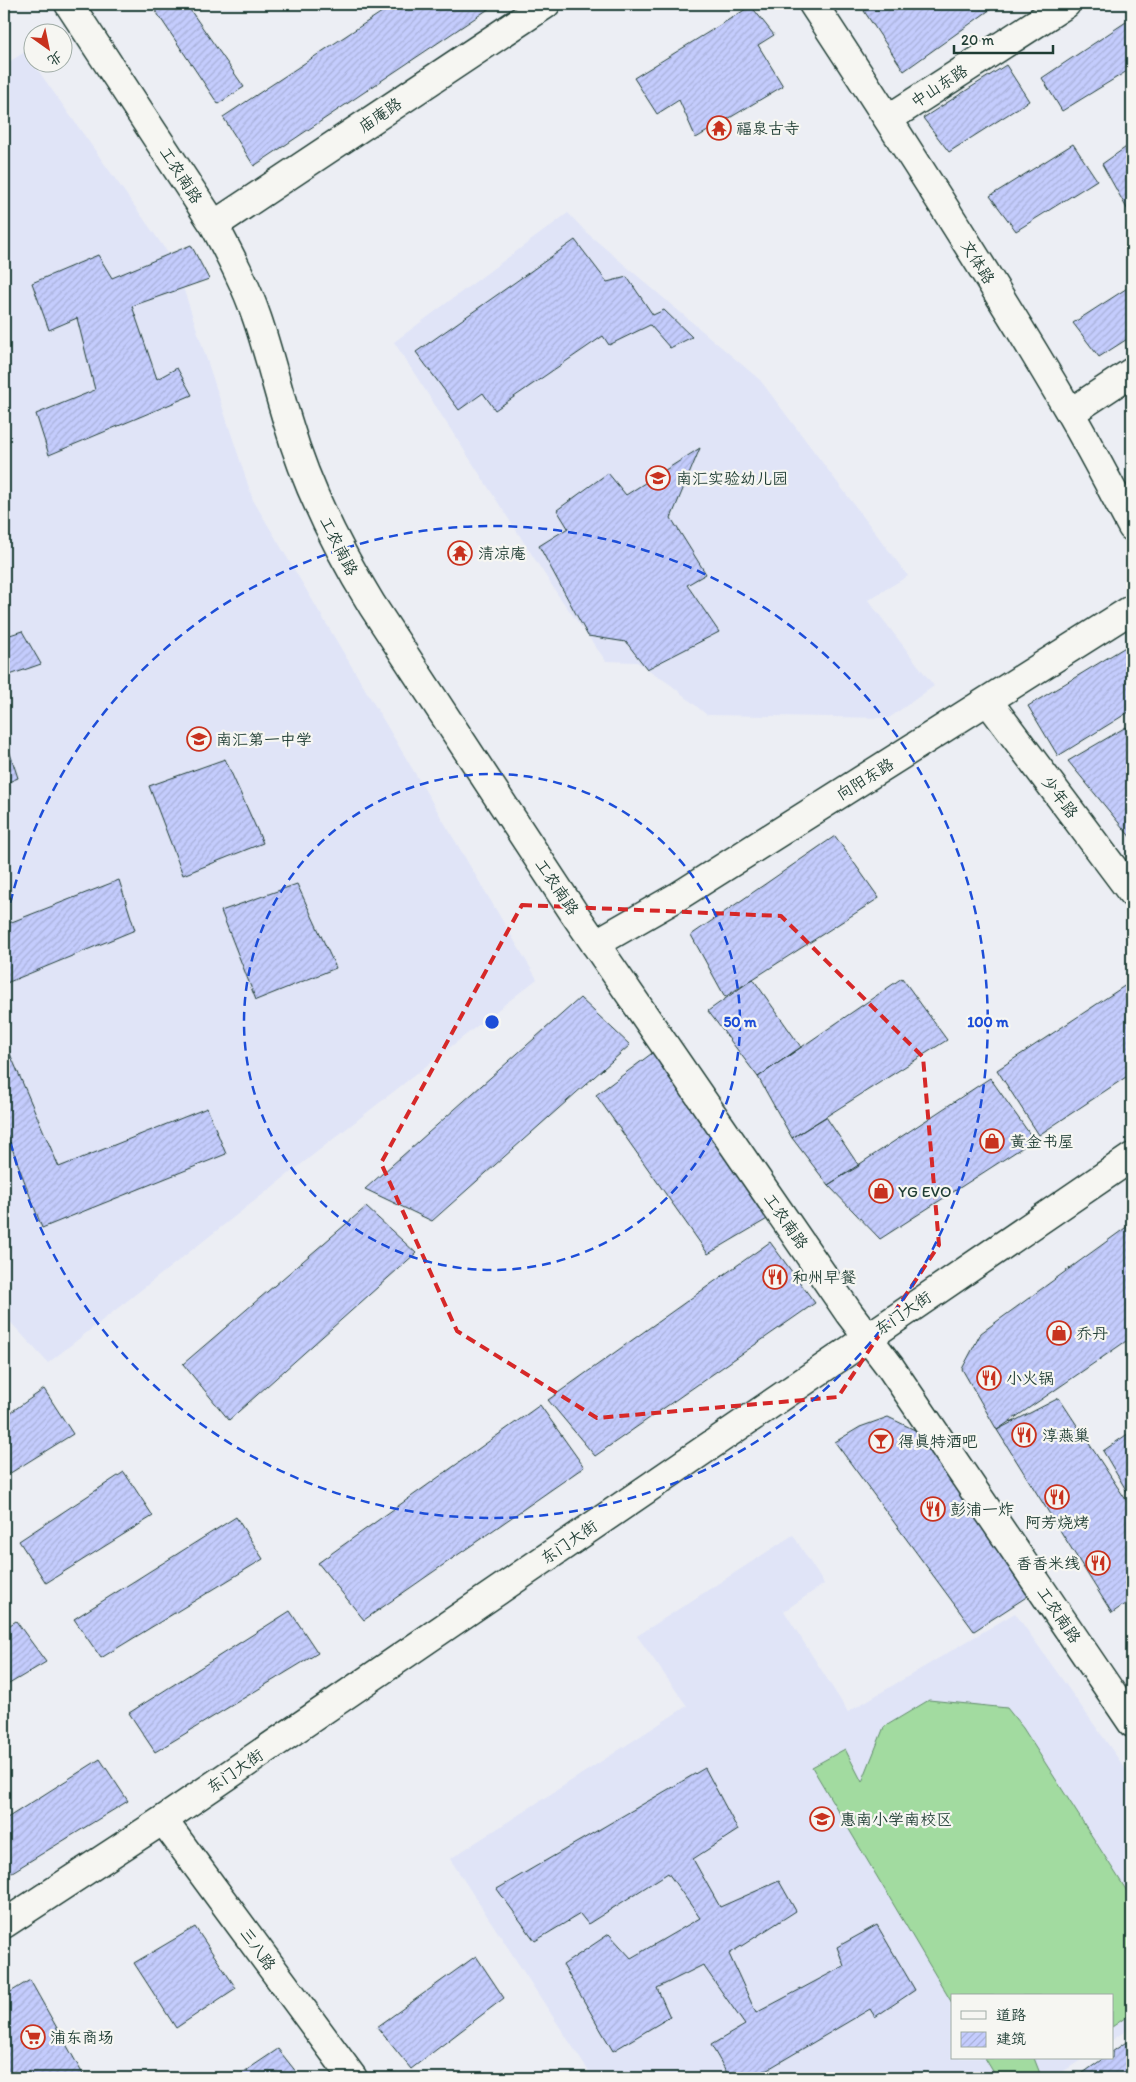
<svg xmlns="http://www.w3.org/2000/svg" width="1136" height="2082" viewBox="0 0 1136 2082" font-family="Itim,'LXGW WenKai TC',sans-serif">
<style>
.built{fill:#e0e4f7}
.pitch{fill:#a2dba0;stroke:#608c6a}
.building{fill:url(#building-hatch);stroke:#1f3d34}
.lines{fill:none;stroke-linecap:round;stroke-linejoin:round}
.minor-casing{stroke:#1f3d34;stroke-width:31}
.minor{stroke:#f6f6f2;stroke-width:28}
.marked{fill:none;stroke:#d62828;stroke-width:4;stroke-dasharray:10 6;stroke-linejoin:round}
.ring{fill:none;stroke:#1d4ed8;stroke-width:2.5;stroke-dasharray:9 6}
.labels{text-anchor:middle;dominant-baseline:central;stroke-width:4.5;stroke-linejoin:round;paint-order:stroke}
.street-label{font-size:16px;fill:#1f3d34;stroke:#f6f6f2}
.poi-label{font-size:16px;fill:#1f3d34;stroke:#f6f6f2;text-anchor:start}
.centre{fill:#1d4ed8;stroke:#f6f6f2;stroke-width:2.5}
.ring-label{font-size:15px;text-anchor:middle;font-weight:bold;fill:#1d4ed8;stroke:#f6f6f2;stroke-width:4.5;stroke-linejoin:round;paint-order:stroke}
</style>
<defs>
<pattern id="building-hatch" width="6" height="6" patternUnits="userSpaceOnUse" patternTransform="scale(1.25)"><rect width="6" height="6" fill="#c4ccfd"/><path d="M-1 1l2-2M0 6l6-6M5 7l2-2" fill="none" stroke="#a8b0d9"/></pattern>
</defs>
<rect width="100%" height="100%" fill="#eceef4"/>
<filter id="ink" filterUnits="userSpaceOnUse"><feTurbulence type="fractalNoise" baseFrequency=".02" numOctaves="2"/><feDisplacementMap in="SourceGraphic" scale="10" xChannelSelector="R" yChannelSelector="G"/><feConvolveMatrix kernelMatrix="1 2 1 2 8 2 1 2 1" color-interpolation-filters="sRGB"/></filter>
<g filter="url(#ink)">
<path class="built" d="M25 52 175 263 253 500 537 979 48 1363 4 1315V65Z
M568 213 587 233 760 380 908 576 868 600 934 686 889 718 707 715 671 685 637 662 606 661 558 595 394 342Z
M793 1535 824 1584 784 1611 848 1712 1015 1613 1132 1778V2027L1112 2040V1996H952V2058H1084L1053 2078H593L450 1859 687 1706 637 1636Z"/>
<path class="pitch" d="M929 1700 1007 1708 1023 1728 1132 1899V2013L1112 2027V1996H952V2003L812 1767 845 1749 862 1782 884 1727Z
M985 2058H1034L1041 2076 1037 2078H997Z"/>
<path class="building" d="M151 4H186L244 87 218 104Z
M394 4H496L254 166 223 117Z
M875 4H998L904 71 864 11Z
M751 6 774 35 758 45 783 86 696 138 679 100 657 114 634 78Z
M1132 18V68L1062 111 1042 78Z
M1006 65 1029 101 949 152 923 118Z
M1132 143V212L1130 214 1102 164Z
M1073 144 1097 180 1016 231 990 196Z
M575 240 607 282 627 277 653 315 664 310 692 337 670 348 650 325 609 345 603 336 495 410 483 393 459 410 416 352Z
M191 245 209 279 132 306 157 379 177 368 192 395 49 455 36 414 95 390 77 318 49 330 32 283 98 255 112 278Z
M1132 285V336L1099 357 1073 323Z
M700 448 671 518 706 574 687 585 719 632 647 669 626 642 588 636 539 546 568 528 557 510 608 473 626 495Z
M22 631 41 664 4 677V637Z
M1132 643V710L1058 756 1028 706Z
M1126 727 1132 737V839L1068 761Z
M4 735 18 778 4 784Z
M225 759 263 843 183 875 149 786Z
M835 836 879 898 725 997 691 935Z
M119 880 135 930 4 984V925Z
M297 884 336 968 256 1000 221 911Z
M902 978 947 1040 792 1138 758 1077Z
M753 979 801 1047 758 1077 708 1011Z
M1132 981V1073L1039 1135 997 1070Z
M580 998 630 1045 432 1221 365 1189Z
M4 1040 59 1167 207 1108 226 1154 42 1228 4 1127Z
M655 1051 769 1218 708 1254 596 1095Z
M990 1078 1034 1140 880 1239 828 1185Z
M826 1117 859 1166 828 1185 792 1138Z
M366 1207 416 1253 229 1420 183 1364Z
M1132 1223V1337L997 1430 962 1369 981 1333Z
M770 1242 815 1303 595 1456 548 1400Z
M44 1389 73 1434 4 1477V1417Z
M1059 1398 1132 1509V1599L1112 1613 997 1430Z
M540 1405 584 1467 364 1620 318 1563Z
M888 1417 917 1431 1028 1596 974 1631 835 1442 860 1427Z
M1132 1431V1500L1103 1451Z
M124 1472 153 1516 46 1583 19 1541Z
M236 1517 263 1559 101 1658 74 1619Z
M290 1611 318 1653 155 1752 129 1713Z
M16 1621 46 1662 4 1687V1629Z
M100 1759 128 1801 4 1877V1820Z
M705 1768 738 1830 693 1859 720 1907 779 1881 796 1911 729 1954 756 2013 844 1966 837 1947 877 1925 915 1990 875 2017 870 2009 753 2078H730L711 2045 745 2025 703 1965 657 1988 670 2017 613 2051 563 1965 609 1934 631 1958 700 1918 668 1873 588 1924 580 1914 535 1941 497 1889Z
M195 1927 236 1988 176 2028 134 1963Z
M476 1956 504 1998 411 2069 377 2027Z
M30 1980 85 2078H4V1996Z
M1132 2038V2078H1076L1104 2058H1112V2052Z
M278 2049 301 2078H235Z"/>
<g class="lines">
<g class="minor-casing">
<path id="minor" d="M69 4 214 225C230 255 246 285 257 318 269 353 277 388 288 423 307 488 337 548 372 605L574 913 849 1313 891 1368 1132 1723
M813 4C901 138 988 273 1069 411 1091 449 1111 488 1132 527
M888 119 1066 4
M214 225 546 4
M1070 413 1132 372
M988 701 1132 893
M595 944 677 897 1132 609
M163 1820 353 2078
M4 1924 163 1820 1132 1157"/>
</g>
<use href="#minor" class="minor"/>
</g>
</g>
<path class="marked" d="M522 905 781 916 923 1057 939 1245 838 1397 597 1418 457 1331 381 1163Z"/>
<g class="ring">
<circle cx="492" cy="1022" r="248"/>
<path d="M4 932A496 496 0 1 1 4 1112"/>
</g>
<defs>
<g id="temple-ring" transform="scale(1.25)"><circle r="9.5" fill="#f6f6f2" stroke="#c8321e" stroke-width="1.5"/><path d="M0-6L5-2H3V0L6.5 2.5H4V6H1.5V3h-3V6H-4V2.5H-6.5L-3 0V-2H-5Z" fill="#c8321e"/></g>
<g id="school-ring" transform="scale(1.25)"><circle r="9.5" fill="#f6f6f2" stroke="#c8321e" stroke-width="1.5"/><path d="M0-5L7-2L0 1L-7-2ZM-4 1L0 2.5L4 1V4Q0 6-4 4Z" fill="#c8321e"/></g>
<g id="shop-ring" transform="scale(1.25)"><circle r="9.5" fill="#f6f6f2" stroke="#c8321e" stroke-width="1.5"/><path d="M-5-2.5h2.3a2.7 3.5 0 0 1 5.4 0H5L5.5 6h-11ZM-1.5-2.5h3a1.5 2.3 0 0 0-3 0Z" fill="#c8321e"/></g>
<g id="restaurant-ring" transform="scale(1.25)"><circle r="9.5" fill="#f6f6f2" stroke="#c8321e" stroke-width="1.5"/><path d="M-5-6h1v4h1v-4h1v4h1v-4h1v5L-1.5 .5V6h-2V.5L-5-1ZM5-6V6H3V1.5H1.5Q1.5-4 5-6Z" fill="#c8321e"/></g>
<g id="bar-ring" transform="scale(1.25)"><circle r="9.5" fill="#f6f6f2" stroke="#c8321e" stroke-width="1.5"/><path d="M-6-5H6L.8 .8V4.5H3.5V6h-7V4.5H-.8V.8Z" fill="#c8321e"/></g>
<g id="supermarket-ring" transform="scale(1.25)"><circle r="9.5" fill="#f6f6f2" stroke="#c8321e" stroke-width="1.5"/><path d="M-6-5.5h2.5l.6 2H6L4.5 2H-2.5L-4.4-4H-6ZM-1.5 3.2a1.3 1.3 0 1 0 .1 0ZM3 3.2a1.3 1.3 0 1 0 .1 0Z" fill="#c8321e"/></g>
</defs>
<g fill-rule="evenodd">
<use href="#temple-ring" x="719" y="128"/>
<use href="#school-ring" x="658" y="478"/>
<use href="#temple-ring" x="460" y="553"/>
<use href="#school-ring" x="199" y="739"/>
<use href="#shop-ring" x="992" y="1141"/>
<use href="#shop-ring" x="881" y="1191"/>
<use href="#restaurant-ring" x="775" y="1277"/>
<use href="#shop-ring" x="1059" y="1333"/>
<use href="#restaurant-ring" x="989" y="1378"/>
<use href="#restaurant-ring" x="1024" y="1435"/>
<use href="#bar-ring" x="881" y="1441"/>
<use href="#restaurant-ring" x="1057" y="1497"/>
<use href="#restaurant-ring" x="933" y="1509"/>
<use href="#restaurant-ring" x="1098" y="1563"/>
<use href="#school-ring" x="822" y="1819"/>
<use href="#supermarket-ring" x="33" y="2037"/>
</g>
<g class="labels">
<g class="street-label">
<text transform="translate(939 86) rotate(-33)">中山东路</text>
<text transform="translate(380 115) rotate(-34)">庙庵路</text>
<text transform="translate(181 175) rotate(57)">工农南路</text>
<text transform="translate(978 262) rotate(58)">文体路</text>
<text transform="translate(339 546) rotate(63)">工农南路</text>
<text transform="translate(865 779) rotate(-32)">向阳东路</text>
<text transform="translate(1060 797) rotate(53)">少年路</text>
<text transform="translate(557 887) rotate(56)">工农南路</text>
<text transform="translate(786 1221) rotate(55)">工农南路</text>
<text transform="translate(903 1313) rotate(-34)">东门大街</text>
<text transform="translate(569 1542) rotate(-34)">东门大街</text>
<text transform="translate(1059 1615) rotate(56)">工农南路</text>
<text transform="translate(235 1771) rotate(-34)">东门大街</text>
<text transform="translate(258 1949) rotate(54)">三八路</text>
</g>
<g class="poi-label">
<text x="736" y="128">福泉古寺</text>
<text x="676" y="478">南汇实验幼儿园</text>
<text x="478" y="553">清凉庵</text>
<text x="216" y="739">南汇第一中学</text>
<text x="1010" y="1141">黄金书屋</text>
<text x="898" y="1191">YG EVO</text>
<text x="792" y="1277">和州早餐</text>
<text x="1076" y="1333">乔丹</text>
<text x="1006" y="1378">小火锅</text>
<text x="1042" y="1435">淳燕巢</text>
<text x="898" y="1441">得真特酒吧</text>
<text x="950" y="1509">彭浦一炸</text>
<text x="1057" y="1522" text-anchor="middle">阿芳烧烤</text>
<text x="1080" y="1563" text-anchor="end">香香米线</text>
<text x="840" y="1819">惠南小学南校区</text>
<text x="50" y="2037">浦东商场</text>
</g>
</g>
<circle cx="492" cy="1022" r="8" class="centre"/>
<g class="ring-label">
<text x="740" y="1027">50 m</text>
<text x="988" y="1027">100 m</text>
</g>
<rect width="1136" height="2082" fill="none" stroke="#f6f6f2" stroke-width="20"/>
<rect x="10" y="10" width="1116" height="2062" fill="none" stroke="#1f3d34" stroke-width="2" filter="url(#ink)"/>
<rect x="951" y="1994" width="162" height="65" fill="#f6f6f2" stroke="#a0aca6"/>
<rect x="961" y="2011" width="25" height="8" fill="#f6f6f2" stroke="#a0aca6"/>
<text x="996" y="2020" font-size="15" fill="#1f3d34">道路</text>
<rect x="961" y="2032" width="25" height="15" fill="url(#building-hatch)" stroke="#a0aca6"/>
<text x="996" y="2044" font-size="15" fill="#1f3d34">建筑</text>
<g transform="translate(48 48) rotate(147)"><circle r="24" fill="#f6f6f2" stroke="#a0aca6"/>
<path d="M0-4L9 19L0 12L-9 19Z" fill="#c8321e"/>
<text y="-8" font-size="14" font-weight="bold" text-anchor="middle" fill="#1f3d34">北</text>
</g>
<path d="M954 45v8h99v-8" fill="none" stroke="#1f3d34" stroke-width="2.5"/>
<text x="961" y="45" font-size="15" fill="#1f3d34" stroke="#f6f6f2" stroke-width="4" paint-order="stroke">20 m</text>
</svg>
